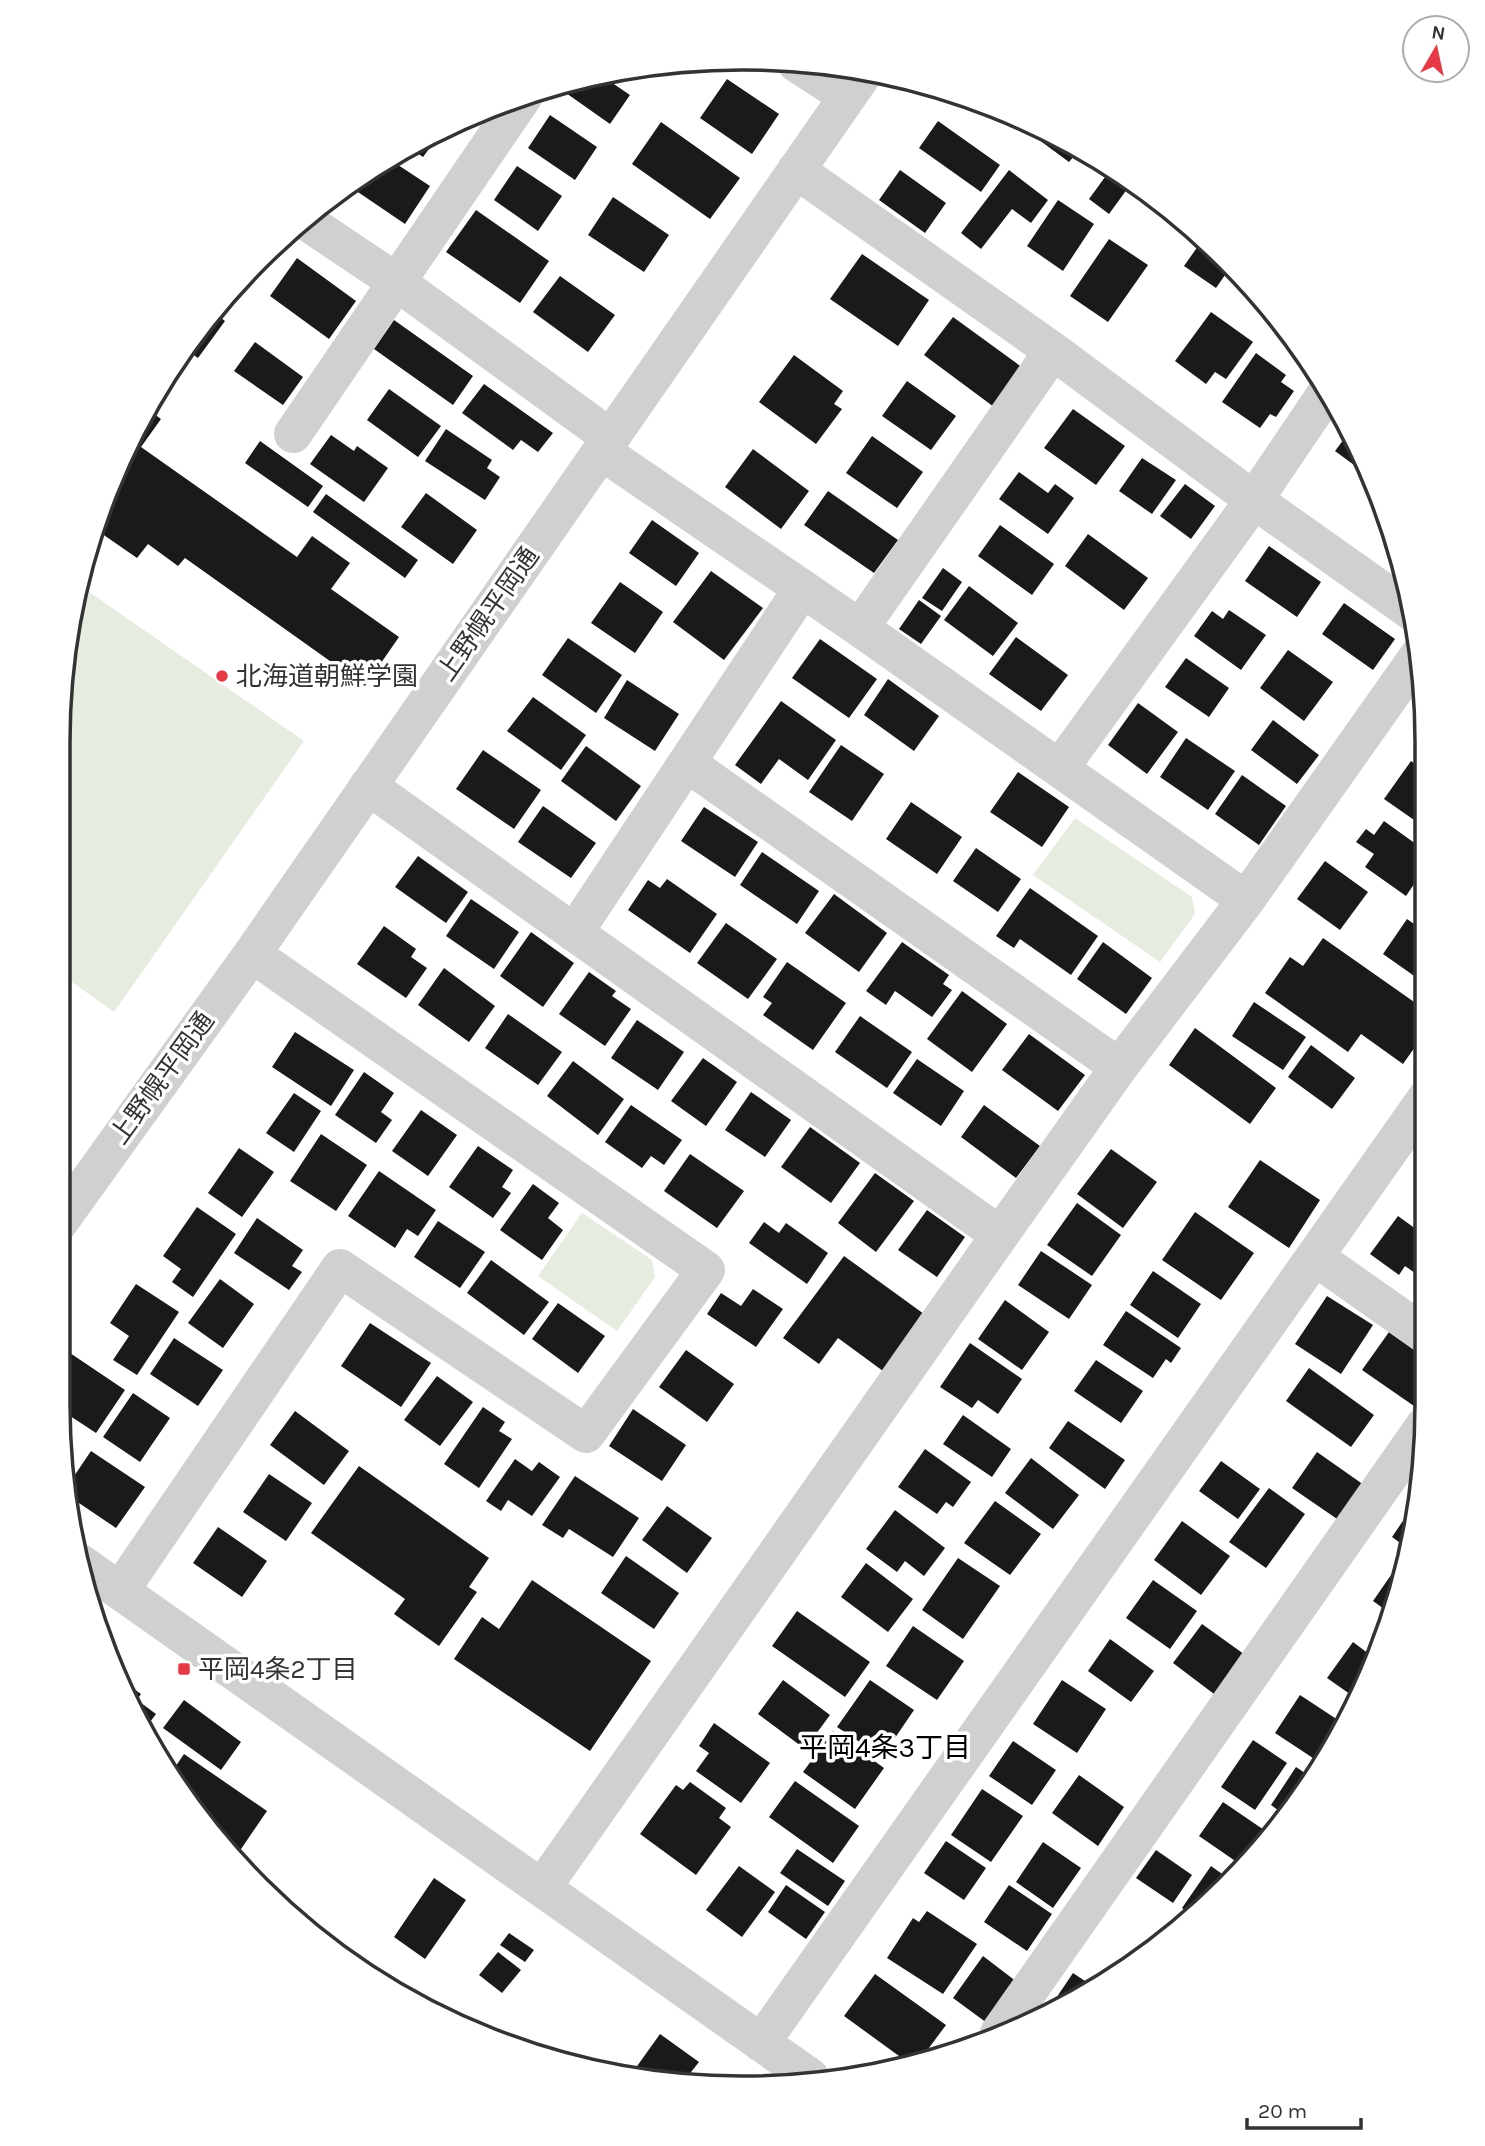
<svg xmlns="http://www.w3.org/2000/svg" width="1485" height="2146" viewBox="0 0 1485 2146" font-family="Karla,'Noto Sans JP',sans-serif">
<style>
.green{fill:#e6ecdf}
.building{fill:#1a1a1a}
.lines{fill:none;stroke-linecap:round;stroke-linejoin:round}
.minor{stroke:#d0d0d0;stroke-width:38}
.poi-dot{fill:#e63946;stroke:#fff;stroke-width:2.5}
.labels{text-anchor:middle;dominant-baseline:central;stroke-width:7;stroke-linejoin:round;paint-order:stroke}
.street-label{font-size:26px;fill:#333;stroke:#fff}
.poi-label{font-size:26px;fill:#333;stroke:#fff;text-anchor:start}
.neighbourhood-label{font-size:28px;fill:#000;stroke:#fff}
.rim{fill:none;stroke:#333;stroke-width:3.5}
</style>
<rect width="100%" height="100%" fill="#fff"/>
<path class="green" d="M79 585 304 741 114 1012 58 972V742L71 609Z
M1075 818 1192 897 1195 914 1160 962 1033 875Z
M582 1213 652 1260 655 1277 617 1331 538 1276Z"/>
<path class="building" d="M599 74 630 95 610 124 566 93 574 82Z
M727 79 779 114 752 154 700 118Z
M550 115 597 147 575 180 528 148Z
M938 121 1000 165 981 192 919 148Z
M661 122 740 178 710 219 632 164Z
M1036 127 1079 150 1069 162 1031 134Z
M443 130 423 157 410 148 436 134Z
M1090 156 1123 173 1133 181 1109 214 1089 199 1108 173 1088 159Z
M389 159 430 186 405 224 352 188 362 173Z
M517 166 562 196 538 231 494 200Z
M900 170 946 203 925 233 879 200Z
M1009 170 1048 200 1031 223 1012 209 981 249 961 233Z
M1151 196 1185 224 1183 227 1147 201Z
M613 197 669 235 644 272 588 235Z
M1058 200 1094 224 1063 271 1027 246Z
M476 210 549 261 520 303 446 252Z
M1109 239 1148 265 1108 322 1070 296Z
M1203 239 1232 265 1216 288 1184 266Z
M862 254 929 300 898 346 830 299Z
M297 258 356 301 329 339 270 296Z
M560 276 615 315 588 352 533 312Z
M212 311 225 321 198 358 185 349 199 326Z
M1211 312 1253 342 1226 379 1215 372 1206 384 1175 361Z
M953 317 1023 368 994 407 924 355Z
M394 320 473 376 453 405 374 349Z
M255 342 303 377 283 405 234 371Z
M1256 353 1286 375 1281 382 1294 391 1276 417 1270 414 1260 428 1222 402Z
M794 355 843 391 834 404 842 409 816 444 759 402Z
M907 381 956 416 931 450 882 416Z
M484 384 553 433 538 452 521 440 513 450 462 413Z
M389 389 441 426 418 457 367 420Z
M147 409 161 419 141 447 297 557 312 536 350 563 331 589 399 637 365 686 185 558 178 566 148 544 137 558 98 531 129 439Z
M1073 409 1125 446 1096 485 1044 448Z
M446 429 492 460 487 468 500 477 485 500 425 461Z
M1350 431 1356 439 1369 476 1335 451Z
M331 435 354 451 357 446 388 468 364 502 310 464Z
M872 436 923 472 897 508 846 473Z
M260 441 323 486 308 507 245 463Z
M753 449 809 491 781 529 725 487Z
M1142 458 1176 480 1152 514 1119 491Z
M1019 472 1048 493 1055 484 1074 498 1048 534 999 499Z
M1185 484 1215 506 1191 539 1160 516Z
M828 491 898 540 874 573 804 525Z
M426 493 477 530 453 564 401 527Z
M326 494 418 560 405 578 313 512Z
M652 520 699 553 676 586 629 553Z
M1000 525 1054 564 1032 595 978 556Z
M1088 534 1148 578 1124 610 1065 566Z
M1269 546 1321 582 1297 617 1245 581Z
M943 568 962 582 942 611 922 598Z
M711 571 763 608 724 660 673 622Z
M620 582 663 612 635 653 591 623Z
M969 586 1018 623 993 656 944 620Z
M919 600 941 616 921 644 899 629Z
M1344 603 1395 639 1373 670 1322 634Z
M1229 610 1266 635 1241 670 1194 636 1212 611 1223 619Z
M1016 637 1068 675 1041 711 989 674Z
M568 638 622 675 596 713 542 675Z
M820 639 877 679 849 718 792 678Z
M1288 650 1333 682 1304 721 1260 688Z
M1186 658 1229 688 1209 717 1165 687Z
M888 679 939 716 914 751 864 715Z
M627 680 679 714 655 751 604 718Z
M533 697 586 735 561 770 507 731Z
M781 701 836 740 808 780 779 759 761 784 735 765Z
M1138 703 1178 732 1147 774 1108 745Z
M1273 720 1319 755 1297 784 1251 750Z
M1186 738 1235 771 1208 810 1160 777Z
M841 745 884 774 852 821 809 792Z
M586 746 641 786 616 821 561 781Z
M483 750 541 790 514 829 456 789Z
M1411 761 1427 772V829L1384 799Z
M1018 772 1069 807 1042 847 990 812Z
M1242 775 1286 806 1259 845 1215 814Z
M911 802 962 837 937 874 886 839Z
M543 806 596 843 571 878 518 842Z
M704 807 758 842 735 877 681 841Z
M1384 821 1427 852V865L1406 896 1365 867 1374 854 1356 842 1366 829 1374 835Z
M976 848 1021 879 998 912 953 881Z
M762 852 819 891 797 924 740 885Z
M418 856 468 892 446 923 395 887Z
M1325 861 1368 892 1340 930 1297 899Z
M667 879 717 914 690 953 628 910 648 880 660 888Z
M1427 885V913L1414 903Z
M1030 888 1098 936 1071 975 1020 939 1014 948 996 936Z
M834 894 887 933 859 972 805 933Z
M471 899 519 932 494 969 446 936Z
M1407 919 1427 933V985L1383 954Z
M726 923 777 959 748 999 697 963Z
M384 926 416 949 411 957 427 968 406 998 357 964Z
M531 932 574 963 543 1007 500 976Z
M1323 938 1427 1011V1030L1403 1064 1361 1034 1348 1052 1265 993 1290 957 1303 966Z
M902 942 949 975 943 984 952 990 932 1017 895 991 886 1005 866 991Z
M1103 942 1152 978 1126 1014 1077 979Z
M787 962 846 1003 813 1050 763 1015 772 1003 763 997Z
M444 968 495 1006 469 1042 418 1005Z
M589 972 616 991 612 996 631 1009 605 1046 559 1014Z
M962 991 1007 1024 972 1072 927 1039Z
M1254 1002 1306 1037 1283 1070 1232 1036Z
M508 1014 562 1052 538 1085 485 1048Z
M860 1016 912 1052 887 1088 835 1052Z
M637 1020 684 1052 658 1090 611 1058Z
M1195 1028 1276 1088 1250 1124 1169 1065Z
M295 1032 354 1070 331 1106 272 1067Z
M1029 1034 1085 1075 1058 1111 1002 1070Z
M1311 1045 1355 1078 1332 1109 1288 1077Z
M703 1058 737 1082 706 1126 671 1101Z
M917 1059 964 1091 941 1126 893 1093Z
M573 1061 624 1099 598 1135 547 1096Z
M364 1072 394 1093 381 1112 392 1120 376 1143 335 1115Z
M751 1092 791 1120 765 1157 725 1130Z
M294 1093 321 1111 294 1152 266 1133Z
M631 1105 682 1140 664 1165 651 1156 642 1168 605 1142Z
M984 1105 1040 1146 1016 1178 961 1137Z
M421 1110 457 1135 428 1176 392 1151Z
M810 1127 860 1163 831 1203 781 1167Z
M321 1134 367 1165 336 1211 290 1181Z
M478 1146 513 1170 502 1187 511 1193 493 1218 449 1187Z
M239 1148 274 1172 242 1217 208 1193Z
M1111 1149 1157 1182 1123 1228 1077 1194Z
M690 1154 744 1191 717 1228 664 1191Z
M1260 1160 1320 1200 1289 1248 1228 1207Z
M1427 1166V1195L1414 1186Z
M379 1171 436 1210 418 1236 407 1229 395 1248 348 1216Z
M875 1173 914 1201 876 1252 838 1223Z
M533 1184 559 1203 548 1218 563 1230 542 1260 500 1230Z
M1077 1203 1121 1235 1092 1276 1047 1245Z
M197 1207 236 1234 193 1297 172 1282 181 1269 163 1256Z
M927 1210 965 1237 937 1277 898 1250Z
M1195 1212 1254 1253 1221 1300 1162 1260Z
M1398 1216 1427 1237V1277L1425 1280 1405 1266 1399 1275 1370 1254Z
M257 1218 303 1250 292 1266 302 1272 289 1290 234 1253Z
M438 1221 485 1252 460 1288 414 1257Z
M764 1222 779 1233 786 1223 828 1253 807 1284 749 1243Z
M1041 1251 1092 1285 1069 1319 1018 1285Z
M844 1256 924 1314 883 1371 838 1338 819 1364 783 1338Z
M491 1260 549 1302 524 1335 467 1293Z
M1153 1271 1201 1304 1178 1338 1130 1305Z
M220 1279 254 1304 223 1348 188 1323Z
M136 1284 179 1312 137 1375 113 1360 129 1336 110 1323Z
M753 1289 783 1309 756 1347 707 1314 721 1293 741 1306Z
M1327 1296 1373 1325 1341 1374 1295 1344Z
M1005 1300 1049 1332 1022 1370 978 1339Z
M558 1303 605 1336 578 1373 532 1339Z
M1126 1311 1181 1348 1171 1363 1166 1359 1153 1378 1103 1345Z
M370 1323 431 1363 401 1407 341 1366Z
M1389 1332 1427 1359V1387L1414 1406 1362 1370Z
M174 1338 223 1370 198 1406 150 1374Z
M970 1343 1022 1379 998 1414 978 1400 972 1408 940 1387Z
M686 1350 734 1384 707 1422 659 1387Z
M70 1353 125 1390 96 1433 58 1408V1372Z
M1096 1360 1143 1391 1121 1423 1074 1391Z
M1309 1368 1374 1415 1351 1447 1286 1401Z
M437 1376 473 1402 440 1446 404 1420Z
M133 1393 170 1418 140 1462 103 1437Z
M483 1407 505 1422 499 1431 512 1439 479 1488 444 1464Z
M633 1409 686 1445 662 1481 609 1446Z
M295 1411 349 1451 324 1485 270 1445Z
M963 1415 1011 1449 992 1477 943 1444Z
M1068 1421 1125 1460 1105 1489 1049 1448Z
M925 1449 971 1482 953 1507 946 1502 937 1514 898 1487Z
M91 1451 145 1487 116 1528 70 1497 68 1485Z
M1317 1452 1364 1485 1340 1521 1292 1488Z
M1031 1458 1079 1495 1053 1529 1005 1493Z
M515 1459 532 1471 539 1462 560 1477 532 1516 508 1500 501 1511 486 1501Z
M1221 1461 1260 1489 1238 1519 1199 1491Z
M359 1466 489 1558 469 1587 477 1592 439 1646 394 1614 405 1599 311 1533Z
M269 1474 312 1503 286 1541 243 1512Z
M575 1476 639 1518 613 1557 569 1529 563 1538 542 1525Z
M1269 1488 1305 1514 1266 1568 1229 1542Z
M995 1501 1041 1534 1010 1575 964 1543Z
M1415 1503H1417L1414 1537 1410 1550 1392 1537Z
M667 1506 712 1538 687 1573 642 1540Z
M895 1510 945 1548 924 1576 905 1561 897 1572 866 1549Z
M1182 1521 1230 1556 1201 1595 1154 1560Z
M218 1527 267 1561 242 1597 193 1563Z
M626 1556 679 1593 654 1629 601 1593Z
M958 1558 1000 1586 963 1639 922 1610Z
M1400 1562 1405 1566 1391 1614 1373 1601Z
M866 1563 913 1599 888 1632 841 1597Z
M532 1580 651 1661 590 1751 454 1659 482 1617 499 1629Z
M1153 1580 1197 1611 1170 1649 1126 1618Z
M797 1611 870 1662 845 1697 772 1646Z
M1202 1624 1248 1657 1218 1697 1173 1663Z
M913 1626 964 1661 937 1700 886 1666Z
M1110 1639 1154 1671 1131 1702 1088 1671Z
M1353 1642 1377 1660 1357 1699 1327 1678Z
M783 1680 830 1715 805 1749 758 1714Z
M870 1680 914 1710 882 1757 837 1727Z
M1062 1680 1106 1709 1077 1753 1033 1724Z
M128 1685 141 1694 137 1700 156 1714 147 1726Z
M1300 1695 1344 1724 1322 1764 1275 1733Z
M184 1700 241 1742 221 1770 163 1728Z
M714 1723 770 1763 741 1803 696 1771 709 1753 699 1746Z
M833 1731 884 1768 855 1809 803 1772Z
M1253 1740 1287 1763 1255 1810 1221 1787Z
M1013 1741 1056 1770 1032 1805 989 1776Z
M184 1754 267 1811 239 1852 225 1844 173 1784 169 1776Z
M1296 1767 1314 1779 1286 1816 1271 1805Z
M1079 1775 1124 1807 1098 1846 1052 1813Z
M795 1781 859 1826 833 1863 769 1817Z
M690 1782 726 1808 719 1818 731 1827 696 1875 640 1834 676 1785 683 1790Z
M982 1789 1023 1816 991 1862 951 1835Z
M1223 1802 1270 1834 1244 1867 1199 1836Z
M946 1841 986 1868 964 1900 924 1873Z
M1043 1842 1081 1868 1053 1908 1016 1882Z
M797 1849 845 1881 828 1906 780 1873Z
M1156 1850 1192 1875 1173 1903 1136 1878Z
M739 1866 775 1892 742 1937 706 1910Z
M1211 1866 1232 1881 1226 1888 1190 1914 1182 1908Z
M434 1878 466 1900 425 1959 394 1937Z
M786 1885 825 1912 806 1939 768 1912Z
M1009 1885 1052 1914 1027 1951 984 1922Z
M927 1911 977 1944 943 1994 887 1958 913 1918 919 1922Z
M509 1933 534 1950 525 1962 500 1945Z
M498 1952 521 1970 502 1993 479 1975Z
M983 1956 1017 1982 987 2023 953 1998Z
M1073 1973 1091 1985 1042 2019Z
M875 1974 946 2025 920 2060 910 2064 844 2016Z
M660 2034 699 2062 684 2081 654 2082 630 2076Z"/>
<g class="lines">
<path class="minor" d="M796 63 847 96
M796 170 1053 351 1254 500 1415 614
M304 220 398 283 611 438
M293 434 523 97
M601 451 860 628 1246 900
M860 628 1053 351
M688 764 1119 1067
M1060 768 1254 500 1325 395
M368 786 1000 1235
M574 933 802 589
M58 1224 252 954 866 70
M1315 1257 1427 1336
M79 1562 810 2077
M120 1591 340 1268 586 1434 706 1270 252 954
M542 1888 1000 1235 1119 1067 1246 900 1419 655
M999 2033 1425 1425
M761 2043 1427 1097"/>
</g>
<g class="poi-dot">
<circle cx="222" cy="676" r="7"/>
<rect x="177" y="1662" width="14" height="14" rx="3.5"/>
</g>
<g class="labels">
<g class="street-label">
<text transform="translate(488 614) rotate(-55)">上野幌平岡通</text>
<text transform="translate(162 1078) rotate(-54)">上野幌平岡通</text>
</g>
<g class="poi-label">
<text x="236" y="676">北海道朝鮮学園</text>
<text x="198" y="1669">平岡4条2丁目</text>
</g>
<g class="neighbourhood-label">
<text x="885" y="1747">平岡4条3丁目</text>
</g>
</g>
<path d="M0 0H1485V2146H0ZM742 70H743A672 672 0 0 1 1415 742V1404A672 672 0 0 1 743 2076H742A672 672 0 0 1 70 1404V742A672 672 0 0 1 742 70Z" fill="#fff" fill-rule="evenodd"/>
<path class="rim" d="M742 70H743A672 672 0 0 1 1415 742V1404A672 672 0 0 1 743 2076H742A672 672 0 0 1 70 1404V742A672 672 0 0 1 742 70Z"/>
<g transform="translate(1436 49) rotate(9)"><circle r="33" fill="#ffffff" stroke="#adadad" stroke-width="2"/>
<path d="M0-5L12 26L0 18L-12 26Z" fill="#e63946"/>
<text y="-10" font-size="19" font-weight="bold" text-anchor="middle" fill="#333333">N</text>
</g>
<path d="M1247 2118v10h114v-10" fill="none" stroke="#333333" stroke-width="3.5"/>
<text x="1258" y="2118" font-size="21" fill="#333333" stroke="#ffffff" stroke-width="5" paint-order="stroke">20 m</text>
</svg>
